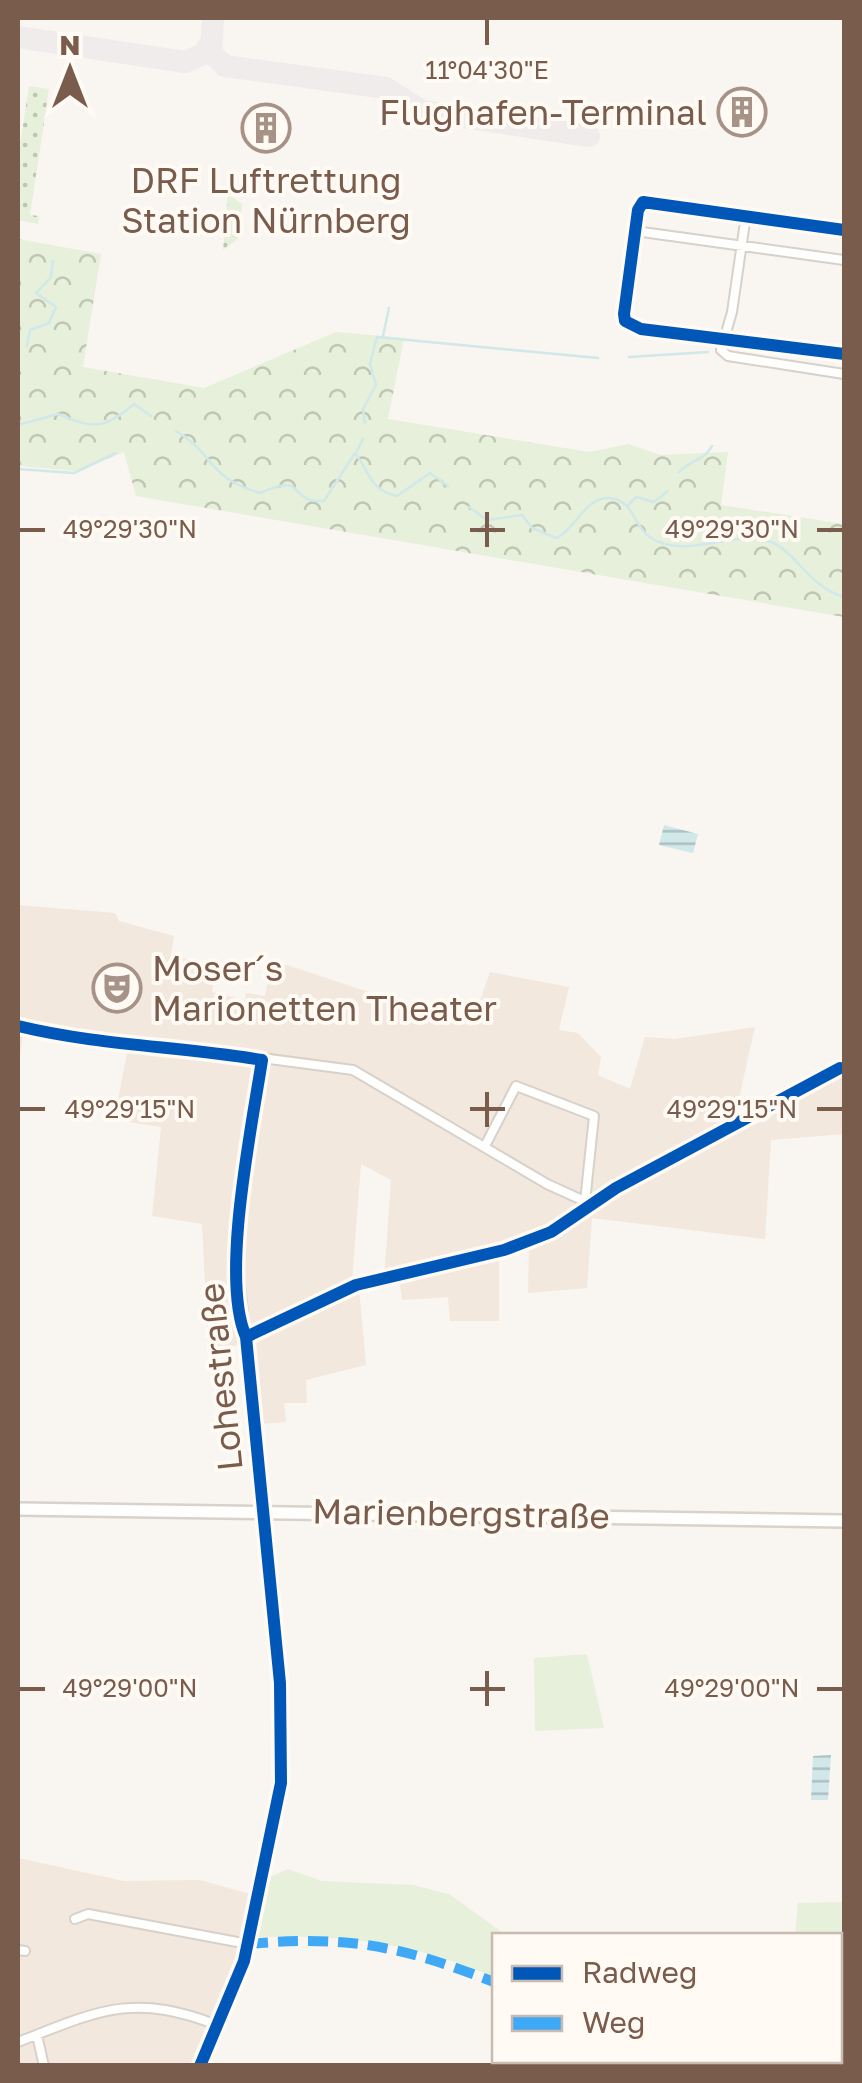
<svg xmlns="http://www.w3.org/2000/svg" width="862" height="2083" viewBox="0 0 862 2083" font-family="'Golos Text',sans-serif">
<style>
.residential{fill:#f2e8de}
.grass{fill:url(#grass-dots)}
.park{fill:url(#park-crowns)}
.garden{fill:#e7f0db}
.water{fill:url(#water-rules)}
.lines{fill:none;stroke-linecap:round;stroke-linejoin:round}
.stream{stroke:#d0e8ea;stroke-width:2.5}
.taxiway{stroke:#f0ecec;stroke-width:22}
.minor-casing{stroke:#d7d1cb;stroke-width:12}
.secondary-casing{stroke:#d9d2cb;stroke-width:16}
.minor{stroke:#fefefd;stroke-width:8}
.secondary{stroke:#fefefd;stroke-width:11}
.quiet{stroke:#3fa9f5;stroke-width:10;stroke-dasharray:20 10;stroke-linecap:butt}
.cycleway-casing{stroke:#fffaf3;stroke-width:19}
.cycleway{stroke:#0057b8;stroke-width:12}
.ticks{fill:none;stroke:#7a5c4d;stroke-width:4}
.labels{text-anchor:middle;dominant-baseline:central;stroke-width:8;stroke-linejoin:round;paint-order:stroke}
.poi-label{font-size:35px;fill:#7a5c4d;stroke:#fffaf3;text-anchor:end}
.street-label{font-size:35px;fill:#7a5c4d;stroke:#fffaf3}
.ticks-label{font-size:25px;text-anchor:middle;fill:#7a5c4d;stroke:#fffaf3;stroke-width:8;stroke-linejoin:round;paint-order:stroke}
</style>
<defs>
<pattern id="grass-dots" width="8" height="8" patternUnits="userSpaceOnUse" patternTransform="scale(2.5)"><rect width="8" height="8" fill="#e7f0db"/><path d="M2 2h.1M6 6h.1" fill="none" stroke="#c0c6b4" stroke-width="1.8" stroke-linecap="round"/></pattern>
<pattern id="park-crowns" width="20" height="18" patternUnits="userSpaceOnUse" patternTransform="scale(2.5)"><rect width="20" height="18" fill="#e7f0db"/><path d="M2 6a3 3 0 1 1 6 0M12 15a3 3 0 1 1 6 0" fill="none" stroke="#c0c6b4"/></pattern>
<pattern id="water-rules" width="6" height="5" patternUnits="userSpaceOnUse" patternTransform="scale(2.5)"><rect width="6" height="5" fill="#d0e8ea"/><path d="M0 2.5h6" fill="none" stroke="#aebfc0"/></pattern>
</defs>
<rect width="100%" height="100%" fill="#f9f5f0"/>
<path class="residential" d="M18 905 115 913 119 921 174 936 171 956 217 964 212 992 245 1000 246 993 265 996 272 960 471 1026 490 972 569 987 559 1030 578 1033 601 1057 598 1075 630 1089 645 1037 675 1039 755 1027 735 1116 844 1065V1134L771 1140 765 1239 592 1218 587 1288 528 1293 529 1247 499 1255V1321H450L448 1297 402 1300 399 1275 384 1279 391 1180 361 1164 352 1281 359 1288 366 1365 306 1380 307 1403H284L286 1422 249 1425 242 1345 208 1349 202 1224 152 1216 161 1127 114 1120 127 1053 23 1035 18 1070Z
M18 1858 124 1881 200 1880 264 1898 257 1937 209 2065 18 2066Z
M840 1999H844V2065L770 2066V2061L840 2060Z"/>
<path class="grass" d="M29 86 49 89 30 215 39 216 38 224 18 220V158Z
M228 194 242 204 238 239 223 250Z"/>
<path class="park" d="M18 239 101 254 83 367 204 388 336 332 404 338 388 419 589 452 628 444 661 455 728 452 721 505 844 524V617L136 496 124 452 75 471 18 466Z"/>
<path class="garden" d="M587 1654 604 1728 535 1731 534 1658Z
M288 1869 321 1881 413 1885 449 1894 506 1935 494 1936V1977C417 1943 341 1934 257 1937L270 1877Z
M844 1902V1997H840V1936L795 1935 798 1903Z"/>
<path class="water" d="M664 825 698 834 693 853 659 845Z
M831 1755 828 1800H811L813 1756Z"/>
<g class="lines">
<path class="stream" d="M383 336 389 308
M27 346 30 330 49 323 56 307 36 293 51 277 53 261
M629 357 708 352
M365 423 363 409 376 385 370 364 377 337 598 358
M18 425 58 414C93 428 102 431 134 404L151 416
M176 431C216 455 206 477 260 493 310 471 285 503 324 501L355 453C371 473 368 489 397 496L430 473 448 486
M357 451 363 439
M18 469 74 473 116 453
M679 472C690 460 704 461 712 446
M627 506 636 497 654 502 668 491
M469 507 487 520 522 515 532 528 556 538C575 530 585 497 609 498 635 500 633 527 651 538 684 559 730 532 765 540 795 547 806 586 844 597"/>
<path class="taxiway" d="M213 18 211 53 225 66 386 88 422 111 589 136
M18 37 185 62 203 54 210 44"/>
<g class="minor-casing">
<path id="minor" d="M746 215 732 312 721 350 728 356 844 374
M844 230 643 202 638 210 624 314 625 321 641 329 844 354
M635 231 844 260
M18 1026 94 1043 194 1049 353 1070 547 1184 593 1205
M262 1060 240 1208 239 1274 263 1510
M485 1146 516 1086 594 1116 585 1202
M246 1337 356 1285 504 1250 551 1232 616 1188 840 1068
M75 1919 88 1914 248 1944
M18 1950 25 1951
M37 2035 44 2066
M18 2042C98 2011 132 1992 217 2025
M200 2066 244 1961 268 1843
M775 2066V2060"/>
</g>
<g class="secondary-casing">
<path id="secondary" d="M18 1509 844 1521"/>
</g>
<use href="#minor" class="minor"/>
<use href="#secondary" class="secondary"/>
<path class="quiet" d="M248 1944C349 1935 401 1946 494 1982
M598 2060 603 2066"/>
<g class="cycleway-casing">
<path id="cycleway" d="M844 230 643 202 638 210 624 314 625 321 641 329 844 354
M18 1026C101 1046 179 1046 262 1060 252 1126 220 1278 246 1337L280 1683 281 1783 244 1961 200 2066
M246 1337 356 1285 504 1250 551 1232 616 1188 840 1068"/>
</g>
<use href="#cycleway" class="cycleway"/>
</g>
<path class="ticks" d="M487 20V45M487 512V547M20 530H45M470 530H505M817 530H842M487 1092V1127M20 1109H45M470 1109H505M817 1109H842M487 1671V1706M20 1689H45M470 1689H505M817 1689H842"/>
<defs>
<g id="building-ring" transform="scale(2.5)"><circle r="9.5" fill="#fffaf3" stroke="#a69286" stroke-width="1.5"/><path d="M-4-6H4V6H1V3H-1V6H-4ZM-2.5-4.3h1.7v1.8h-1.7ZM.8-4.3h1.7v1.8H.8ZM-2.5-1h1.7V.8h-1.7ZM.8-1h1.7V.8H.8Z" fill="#a69286"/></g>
<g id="theatre-ring" transform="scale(2.5)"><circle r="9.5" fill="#fffaf3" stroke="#a69286" stroke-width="1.5"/><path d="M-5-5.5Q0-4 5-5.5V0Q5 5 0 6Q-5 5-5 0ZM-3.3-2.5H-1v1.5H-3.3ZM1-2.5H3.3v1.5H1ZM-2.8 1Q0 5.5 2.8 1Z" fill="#a69286"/></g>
</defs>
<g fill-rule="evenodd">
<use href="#building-ring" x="742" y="112"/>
<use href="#building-ring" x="266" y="128"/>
<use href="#theatre-ring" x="117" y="988"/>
</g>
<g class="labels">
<g class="poi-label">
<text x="707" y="112">Flughafen-Terminal</text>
<text x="266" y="180" text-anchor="middle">DRF Luftrettung<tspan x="266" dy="40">Station Nürnberg</tspan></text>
<text x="152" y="968" text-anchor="start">Moser´s<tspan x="152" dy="40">Marionetten Theater</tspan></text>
</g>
<g class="street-label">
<text transform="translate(220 1377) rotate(-96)">Lohestraße</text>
<text transform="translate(461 1513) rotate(1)">Marienbergstraße</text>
</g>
</g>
<g class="ticks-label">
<text x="487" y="79">11°04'30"E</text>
<text x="130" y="538">49°29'30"N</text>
<text x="732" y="538">49°29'30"N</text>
<text x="130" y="1118">49°29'15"N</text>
<text x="732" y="1118">49°29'15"N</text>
<text x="130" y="1697">49°29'00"N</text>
<text x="732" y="1697">49°29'00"N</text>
</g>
<rect width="862" height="2083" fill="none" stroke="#7a5c4d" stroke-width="40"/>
<rect x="492" y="1933" width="350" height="130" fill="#fffaf3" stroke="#cabbb1" stroke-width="2.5"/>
<rect x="512" y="1966" width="50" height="15" fill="#0057b8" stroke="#cabbb1" stroke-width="2.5"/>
<text x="582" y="1983" font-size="30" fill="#7a5c4d">Radweg</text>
<rect x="512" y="2016" width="50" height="15" fill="#3fa9f5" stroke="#cabbb1" stroke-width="2.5"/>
<text x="582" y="2033" font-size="30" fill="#7a5c4d">Weg</text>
<g transform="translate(70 70)" stroke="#fffaf3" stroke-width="8" paint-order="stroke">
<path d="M0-8L18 38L0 25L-18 38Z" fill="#7a5c4d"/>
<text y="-15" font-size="28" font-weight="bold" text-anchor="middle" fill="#7a5c4d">N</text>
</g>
</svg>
